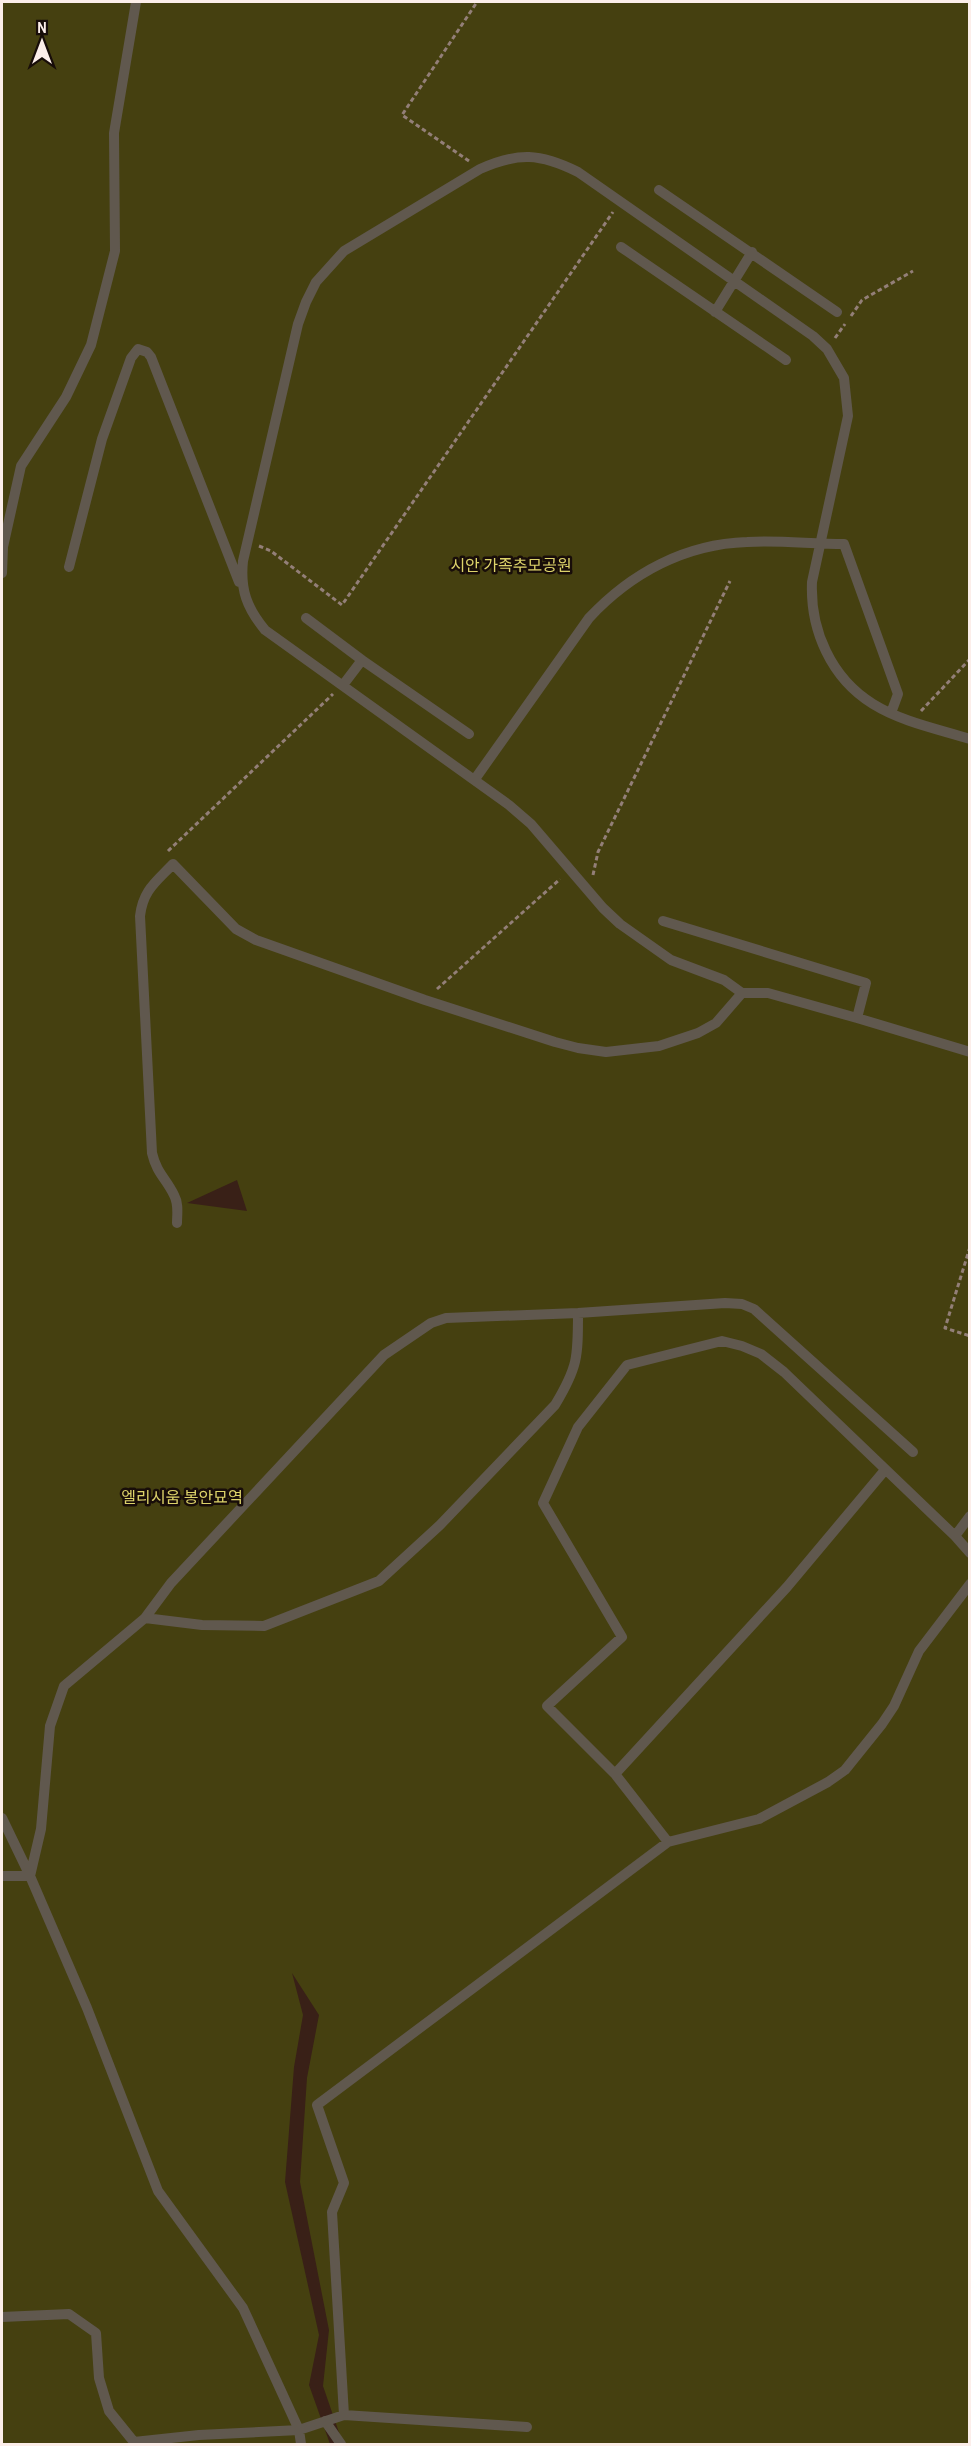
<svg xmlns="http://www.w3.org/2000/svg" width="971" height="2446" viewBox="0 0 971 2446" font-family="'Archivo Narrow','Noto Sans KR',sans-serif">
<style>
.green{fill:#454010;fill-rule:evenodd}
.lines{fill:none;stroke-linecap:round;stroke-linejoin:round}
.path{stroke:#937f78;stroke-width:3;stroke-dasharray:4.5 3;stroke-linecap:butt}
.lane{stroke:#60584e;stroke-width:10}
.labels{text-anchor:middle;dominant-baseline:central;stroke-width:5;stroke-linejoin:round;paint-order:stroke}
.park-label{font-size:16px;fill:#ddd36a;stroke:#180d09}
</style>
<rect width="100%" height="100%" fill="#392017"/>
<path class="green" d="M2 2H969V2444H343L323 2386 329 2330 300 2182 307 2078 319 2015 292 1973 303 2015 294 2067 285 2182 319 2335 309 2385 330 2444H2ZM237 1180 247 1211 187 1203Z"/>
<g class="lines">
<path class="path" d="M469 161 402 115 477 2
M851 316 862 300 913 271
M835 338 845 324
M259 546 271 551 342 605 613 212
M921 711 970 659
M168 851 333 694
M593 875 598 852 730 581
M437 989 560 879
M970 1247 945 1328 970 1336"/>
<path class="lane" d="M659 190 837 312
M621 247 786 360
M715 312 752 252
M69 567 102 439 131 358 138 349 147 352 151 357 239 582
M2 573 3 547 21 466 66 397 91 345 115 251 114 133 136 2
M306 618 362 660 469 734
M343 685 362 660
M970 739C938 729 902 722 873 704 831 678 810 630 812 582L848 416 844 378 827 349 813 336 578 172C540 153 518 152 480 169L344 251 316 282 306 302 298 324 243 561C240 590 247 608 265 630L509 805 531 824 603 908 620 924 671 960 724 980 742 993H768L857 1018 970 1052
M475 779 589 618C631 573 685 544 747 542 779 540 811 544 844 544L898 694 891 713
M663 921 866 983 857 1018
M177 1223C177 1214 179 1204 174 1195 166 1178 157 1174 152 1153L140 916C143 890 156 882 173 864L236 929 256 940 425 1000 555 1042 578 1048 606 1052 659 1046 698 1033 716 1023 742 993
M955 1536 970 1516
M145 1618 202 1625 264 1626 379 1581 440 1525 555 1405C578 1367 578 1357 578 1313
M615 1774 787 1587 885 1470
M2 1818 30 1876 87 2008 158 2191 243 2308 299 2430 301 2444
M668 1842 759 1819 828 1782 845 1770 882 1724 894 1706 919 1651 970 1584
M2 1876H30L41 1829 50 1726 64 1686 145 1618 171 1583 384 1355 431 1323 446 1318 578 1313 725 1303 742 1304 754 1309 913 1452
M2 2317 69 2314 96 2333 99 2378 109 2411 134 2442 199 2435 299 2430 344 2415 527 2427
M344 2415 332 2212 344 2183 317 2105 668 1842 615 1774 547 1706 622 1637 543 1503 578 1427 627 1365 722 1341 742 1346 761 1354 784 1372 955 1536 970 1553
M325 2421 341 2444"/>
</g>
<g class="labels">
<g class="park-label">
<text x="511" y="565">시안 가족추모공원</text>
<text x="182" y="1497">엘리시움 봉안묘역</text>
</g>
</g>
<rect width="971" height="2446" fill="none" stroke="#fceeea" stroke-width="6"/>
<g transform="translate(42 42)" stroke="#180d09" stroke-width="4.5" paint-order="stroke">
<path d="M0-4.5L10 22L0 15L-10 22Z" fill="#fceeea"/>
<text y="-9" font-size="16" font-weight="bold" text-anchor="middle" fill="#fceeea">N</text>
</g>
</svg>
